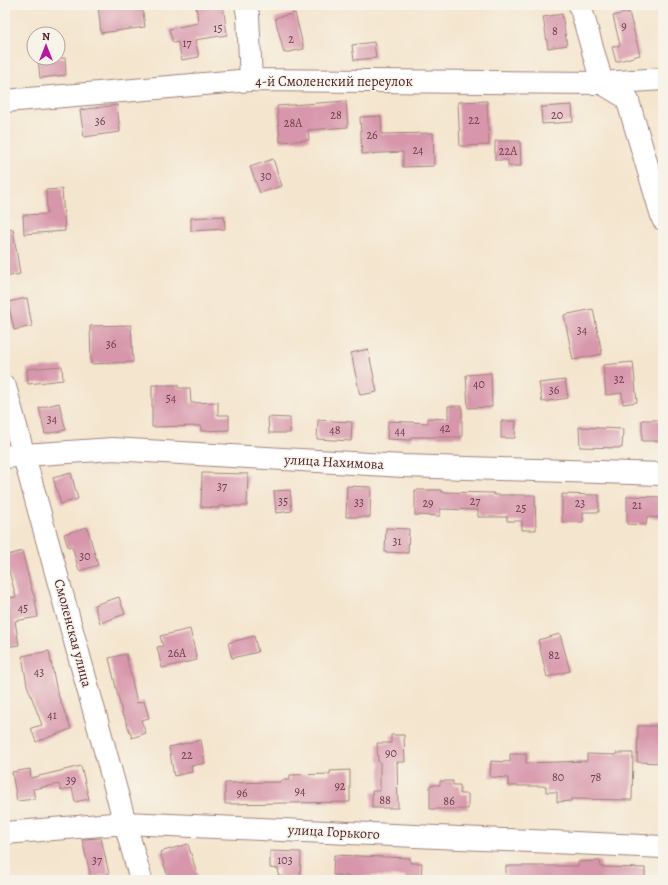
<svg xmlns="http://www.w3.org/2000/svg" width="668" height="885" viewBox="0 0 668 885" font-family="Alegreya,serif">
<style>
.building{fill:#d796ab}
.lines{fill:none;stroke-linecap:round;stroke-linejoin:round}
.minor-casing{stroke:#9f827c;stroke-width:24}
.minor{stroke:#fff;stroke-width:22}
.labels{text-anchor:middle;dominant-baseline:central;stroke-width:3.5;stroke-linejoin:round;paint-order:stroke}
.number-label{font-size:12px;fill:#6d3d4b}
.street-label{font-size:14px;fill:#4a1f2b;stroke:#f7f3e8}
</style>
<rect width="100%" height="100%" fill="#f7f3e8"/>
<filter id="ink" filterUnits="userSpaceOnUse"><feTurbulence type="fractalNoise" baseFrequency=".025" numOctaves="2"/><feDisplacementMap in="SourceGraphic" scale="8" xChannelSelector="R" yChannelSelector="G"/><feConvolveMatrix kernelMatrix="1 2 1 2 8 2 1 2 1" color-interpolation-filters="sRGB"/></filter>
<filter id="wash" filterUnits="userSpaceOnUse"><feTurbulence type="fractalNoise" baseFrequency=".012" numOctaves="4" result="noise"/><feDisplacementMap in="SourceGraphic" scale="16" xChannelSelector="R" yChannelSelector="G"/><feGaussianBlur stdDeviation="0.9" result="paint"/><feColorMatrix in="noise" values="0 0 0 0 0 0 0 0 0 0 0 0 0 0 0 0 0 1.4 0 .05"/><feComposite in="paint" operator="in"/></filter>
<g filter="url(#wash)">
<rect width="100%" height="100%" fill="#f4e5ce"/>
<g id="blocks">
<path class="building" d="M98 5H142L145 27 101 33Z
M196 5H223L227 35 195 40 199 57 182 60 178 42 173 43 169 29 198 23Z
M629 12 640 55 616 62 612 47 620 45 613 16Z
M295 13 304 49 284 53 275 18Z
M562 14 567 45 548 48 543 17Z
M374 42 376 58 354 60 352 45Z
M38 58H65L66 75 40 78Z
M346 101 348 127 308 130 309 140 280 142 277 106Z
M487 101 489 145 460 146 458 102Z
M117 105 120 132 84 137 80 110Z
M572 105 573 122 542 124 541 107Z
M381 116 382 134 433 133 434 166 403 167V152L362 154 360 117Z
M495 141H520L521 166H508V160H495Z
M273 159 282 186 260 193 250 167Z
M62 189 65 231 24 234 23 215 47 214 46 190Z
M224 216 225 229 191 231V218Z
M13 229 20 274 5 277V230Z
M27 298 32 326 14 330 8 302Z
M593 309 602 354 573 360 564 315Z
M131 325 133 362 91 364 90 326Z
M368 349 377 392 360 395 351 353Z
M633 362 637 402 623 404 622 393 606 395 603 365Z
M62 366 63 380 28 384 27 369Z
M491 373 492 407 468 408 466 375Z
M565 380 568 398 542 402 539 383Z
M152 385H178V388H190L191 403 218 402V415H229V430L201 431V426L152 427Z
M59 403 66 430 45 434 39 408Z
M448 406H462V437H411V440L387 439 388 421 428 423V418L448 419Z
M268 417 290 418V433H269Z
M318 420 352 422 351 441 317 439Z
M642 420H663V441H642Z
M501 421H516L515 438H501Z
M579 427 623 429 622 448 580 447Z
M71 473 78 499 61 504 53 478Z
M202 473 248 474 247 506H219V508L201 507Z
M347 486 371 487 370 517H346Z
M290 490 292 511 276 513 274 491Z
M415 490H441V492L494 493V495H535L536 530H522V521H507V517H478V510L440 509V516L415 515Z
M562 494 599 495V512H583V522H562Z
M627 496 663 497V518L647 517 646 525 627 524Z
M87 527 98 565 79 571 72 546 68 547 64 534Z
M386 528 409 529 408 553 385 552Z
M22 551 33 594H34L38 617 15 621 19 645 5 647V608H9L8 598 16 597 5 556Z
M119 597 125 614 100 623 94 605Z
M190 629 197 660 162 668 157 647 163 646 160 636Z
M560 634 570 671 547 677 538 640Z
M254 636 258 652 232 658 228 643Z
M49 651 57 692 71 729 36 742 31 728 42 725 27 685 22 656Z
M126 654 137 703 144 701 149 718 141 720 146 733 132 738 124 716 123 717 109 658Z
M638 726H663V763L637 762Z
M391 735H404L405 762H397L398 808H372V791H380V762H378L377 743H391Z
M201 740 205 763 191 766 192 772 174 776 169 747Z
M616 753H633L632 800 571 799V801L557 802V792H546V786H508V778L490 777 491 761 510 762V754H526V763L587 761V754L616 755Z
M81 766 89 799 75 802 72 788 61 791 59 784 33 789 35 799 17 801 12 772 30 769 31 778Z
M350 770V802L225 804V783L282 782V780H290V775L330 774V771Z
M440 781H453V785H460V794H468V809H430V785H440Z
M101 838 109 874 91 878 82 839Z
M188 844 199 880H169L160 852Z
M270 851 301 852 300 878 278 876 279 869 270 868Z
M334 855 410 858V863H422L421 880H405V877L371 876V877L365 876V880H351V876L333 875Z
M600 861 601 867 645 868V880H506V866H578V862Z"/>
</g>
</g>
<g filter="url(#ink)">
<use href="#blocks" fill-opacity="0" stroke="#9f827c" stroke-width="1"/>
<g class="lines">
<g class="minor-casing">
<path id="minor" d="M246 5 248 15 251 80
M580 5 602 83 627 98 663 219
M5 101 251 80 602 83 663 79
M5 387 125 823 141 880
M5 457 24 455 113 449 403 466 663 474
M5 833 125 823 663 847"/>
</g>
<use href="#minor" class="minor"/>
</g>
</g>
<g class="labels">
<g class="number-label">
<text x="624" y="26">9</text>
<text x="218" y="28">15</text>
<text x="555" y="31">8</text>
<text x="291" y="39">2</text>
<text x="187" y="43">17</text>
<text x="336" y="115">28</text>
<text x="557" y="115">20</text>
<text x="474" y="120">22</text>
<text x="100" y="121">36</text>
<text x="293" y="123">28А</text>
<text x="372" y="135">26</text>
<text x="418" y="150">24</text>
<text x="508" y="151">22А</text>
<text x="266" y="176">30</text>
<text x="582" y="330">34</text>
<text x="111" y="344">36</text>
<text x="619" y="379">32</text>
<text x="479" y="384">40</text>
<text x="554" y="390">36</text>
<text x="171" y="398">54</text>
<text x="52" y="419">34</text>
<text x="445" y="428">42</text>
<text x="335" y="430">48</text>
<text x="400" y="431">44</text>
<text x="222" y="486">37</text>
<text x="283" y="501">35</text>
<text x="475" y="501">27</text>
<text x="359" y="502">33</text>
<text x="428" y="503">29</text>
<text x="580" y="503">23</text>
<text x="637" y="505">21</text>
<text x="521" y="508">25</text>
<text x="397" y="541">31</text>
<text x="85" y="556">30</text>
<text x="23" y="608">45</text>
<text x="177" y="653">26А</text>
<text x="554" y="655">82</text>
<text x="39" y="672">43</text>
<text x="52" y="715">41</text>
<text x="391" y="753">90</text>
<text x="187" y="755">22</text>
<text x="558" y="777">80</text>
<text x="596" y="777">78</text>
<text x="71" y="780">39</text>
<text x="340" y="786">92</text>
<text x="300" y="791">94</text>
<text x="242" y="793">96</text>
<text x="385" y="800">88</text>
<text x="449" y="801">86</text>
<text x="97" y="860">37</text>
<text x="285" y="860">103</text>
</g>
<g class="street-label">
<text x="334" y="81">4-й Смоленский переулок</text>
<text transform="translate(334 462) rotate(3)">улица Нахимова</text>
<text transform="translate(73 633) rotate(75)">Смоленская улица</text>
<text transform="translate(334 832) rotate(3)">улица Горького</text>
</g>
</g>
<rect width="668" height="885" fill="none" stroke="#f7f3e8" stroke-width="20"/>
<g transform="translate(46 46)"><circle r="19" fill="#f7f3e8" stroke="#b29e9c"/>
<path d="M0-3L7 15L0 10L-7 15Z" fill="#b5179e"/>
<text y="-6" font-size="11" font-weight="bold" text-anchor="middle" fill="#4a1f2b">N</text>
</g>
</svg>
